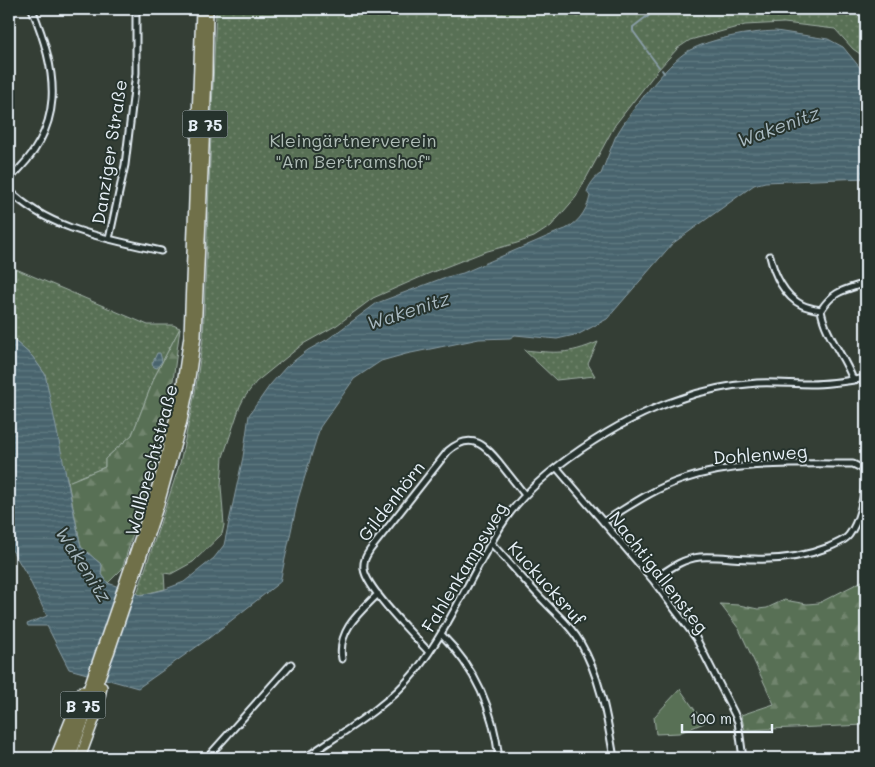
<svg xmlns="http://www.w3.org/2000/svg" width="875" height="767" viewBox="0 0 875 767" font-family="Mali,sans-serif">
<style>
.grass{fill:url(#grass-dots);stroke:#a0b0a6}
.forest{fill:url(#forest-firs);stroke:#a0b0a6}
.park{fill:#597055;stroke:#a0b0a6}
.water{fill:url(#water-rules);stroke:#889ca5}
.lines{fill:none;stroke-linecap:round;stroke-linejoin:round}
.stream{stroke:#889ca5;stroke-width:2}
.street-casing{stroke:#e8f1f8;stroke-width:9}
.primary-casing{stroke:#e8f1f8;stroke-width:12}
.street{stroke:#26332d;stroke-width:5}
.primary{stroke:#70704a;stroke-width:9}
.labels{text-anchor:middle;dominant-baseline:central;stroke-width:4;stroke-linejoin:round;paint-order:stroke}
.shield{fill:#26332d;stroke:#aeb8bb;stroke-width:1}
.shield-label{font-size:16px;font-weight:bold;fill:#e8f1f8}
.park-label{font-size:18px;fill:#afbdb7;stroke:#26332d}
.street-label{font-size:18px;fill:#e8f1f8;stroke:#26332d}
.water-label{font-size:19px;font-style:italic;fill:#a8b9c0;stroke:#26332d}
</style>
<defs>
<pattern id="grass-dots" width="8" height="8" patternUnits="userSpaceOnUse" patternTransform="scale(1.25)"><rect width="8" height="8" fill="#597055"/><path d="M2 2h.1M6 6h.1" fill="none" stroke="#71856e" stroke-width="1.8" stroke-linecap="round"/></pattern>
<pattern id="forest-firs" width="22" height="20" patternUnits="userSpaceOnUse" patternTransform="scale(1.25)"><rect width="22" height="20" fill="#597055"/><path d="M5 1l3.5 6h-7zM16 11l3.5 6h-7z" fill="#71856e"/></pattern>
<pattern id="water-rules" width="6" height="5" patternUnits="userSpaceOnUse" patternTransform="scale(1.25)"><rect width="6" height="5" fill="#48646d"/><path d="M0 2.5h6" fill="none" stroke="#627b83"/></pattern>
</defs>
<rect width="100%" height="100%" fill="#343e35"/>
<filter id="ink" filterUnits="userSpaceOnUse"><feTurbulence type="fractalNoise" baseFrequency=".02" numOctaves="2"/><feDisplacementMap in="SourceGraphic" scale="10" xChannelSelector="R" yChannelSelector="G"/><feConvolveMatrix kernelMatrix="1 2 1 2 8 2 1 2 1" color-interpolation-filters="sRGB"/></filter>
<g filter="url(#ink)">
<path class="grass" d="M216 9H860L866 18V58L853 49 835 29 784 23 745 25 690 40 678 48 657 71 615 125 576 197 551 226 534 237 517 243 484 252 430 273 373 298 337 325 303 344 256 382 244 398 240 406 223 457 221 486 224 525 222 534 193 562 171 574 164 573 165 589 141 595 137 594 180 463 195 393 203 339Z
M9 266 148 325H173L180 328 155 376 132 435 105 459V467L68 482 58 449 45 374 32 356 9 336Z
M598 342 588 364 595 376 556 380 524 350C556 353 567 355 598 342Z"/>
<path class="forest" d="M180 328 172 388 156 460 122 569 108 583 101 573 102 565 81 547 68 482 105 467V459L132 435 155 376Z
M866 579V725L745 730 741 715 774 704 739 629 720 604 739 605 758 609 767 608 784 600 807 604 819 603Z"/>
<path class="park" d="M680 689 704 723 679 733 656 734 654 717Z"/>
<path class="water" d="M776 31 828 39 843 47 866 75V178L765 182 754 185 672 244 607 319 579 334 557 339 515 335 510 338 479 339 406 354 381 361 354 379 320 427 298 499 280 582 209 638 138 688 69 669 47 626H28L27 624 47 616 27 575 9 545V336L32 356 45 374 81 547 102 565 101 573 108 583 141 595 163 590 184 582 214 558 224 545 243 457 249 415 270 385 286 367 308 350 328 339 377 303 443 278 463 273 560 231C575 227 587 212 590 196L587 192C588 187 596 175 601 174 606 162 610 150 615 138 626 117 668 62 688 51 712 38 749 32 776 31Z
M157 353H160L162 361 157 368 154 367 152 364Z"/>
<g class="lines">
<path class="stream" d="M646 17 633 27V31L646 49
M647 17 657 9
M647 51 659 67
M662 70 664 73"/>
<g class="street-casing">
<path id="street" d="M9 179C66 128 59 74 32 9
M9 190C48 230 109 239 161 251
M109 239 125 165 136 73V9
M770 256C774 274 784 296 802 305 808 308 815 309 821 310
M853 380C845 356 825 336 821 310 834 290 845 290 866 283
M557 468 653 580 696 638 734 713 738 722 743 758
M603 522C628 507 653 489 681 480 736 461 795 464 853 464L863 469 866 476
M491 543C509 562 526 583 545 602 557 615 571 626 580 642 601 678 607 718 614 758
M653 580C668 570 681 559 700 557 718 556 736 559 754 559 779 560 806 556 829 547 835 544 845 541 849 535 860 520 863 499 866 481
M441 634C476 669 493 709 499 758
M429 652C414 636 366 588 364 569 363 561 366 556 370 550L448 451C472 430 486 446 502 466 510 476 517 485 525 495
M342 659C337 631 359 613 378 594
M207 758 291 664
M305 758C342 732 386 708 415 672 450 627 471 574 501 526 534 472 621 418 680 399 704 390 731 385 757 383 775 382 793 384 810 384 829 384 848 381 866 378"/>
</g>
<g class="primary-casing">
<path id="primary" d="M55 758 82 691
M63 758 81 710 152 502 164 464 181 391 189 336 201 9
M70 758 109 653 159 504 182 421 188 392 196 336 207 75 208 9
M80 758 96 715 102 687"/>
</g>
<use href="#street" class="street"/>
<use href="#primary" class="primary"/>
</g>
</g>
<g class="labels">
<g class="shield">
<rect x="182.5" y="110.5" width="45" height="27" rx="4"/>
<rect x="60.5" y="691.5" width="45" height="27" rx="4"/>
</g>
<g class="shield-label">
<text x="205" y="124">B 75</text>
<text x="83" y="705">B 75</text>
</g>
<g class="park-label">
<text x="353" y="140">Kleingärtnerverein<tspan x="353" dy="21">"Am Bertramshof"</tspan></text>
</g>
<g class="street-label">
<text transform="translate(109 152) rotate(-81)">Danziger Straße</text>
<text transform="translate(760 454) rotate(-4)">Dohlenweg</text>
<text transform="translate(151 460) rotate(-75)">Wallbrechtstraße</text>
<text transform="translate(391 501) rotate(-52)">Gildenhörn</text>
<text transform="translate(464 567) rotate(-59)">Fahlenkampsweg</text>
<text transform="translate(659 572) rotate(52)">Nachtigallensteg</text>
<text transform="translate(547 583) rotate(48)">Kuckucksruf</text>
</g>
<g class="water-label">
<text transform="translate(778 126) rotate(-20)">Wakenitz</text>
<text transform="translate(408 310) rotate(-18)">Wakenitz</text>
<text transform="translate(84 564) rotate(57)">Wakenitz</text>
</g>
</g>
<rect width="875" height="767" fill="none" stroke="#26332d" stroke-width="30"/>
<rect x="15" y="15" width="845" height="737" fill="none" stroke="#e8f1f8" stroke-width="2" filter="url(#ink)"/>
<path d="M682 724v8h90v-8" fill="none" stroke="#e8f1f8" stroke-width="2.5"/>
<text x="690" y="724" font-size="15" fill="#e8f1f8" stroke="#26332d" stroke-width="4" paint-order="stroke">100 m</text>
</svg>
